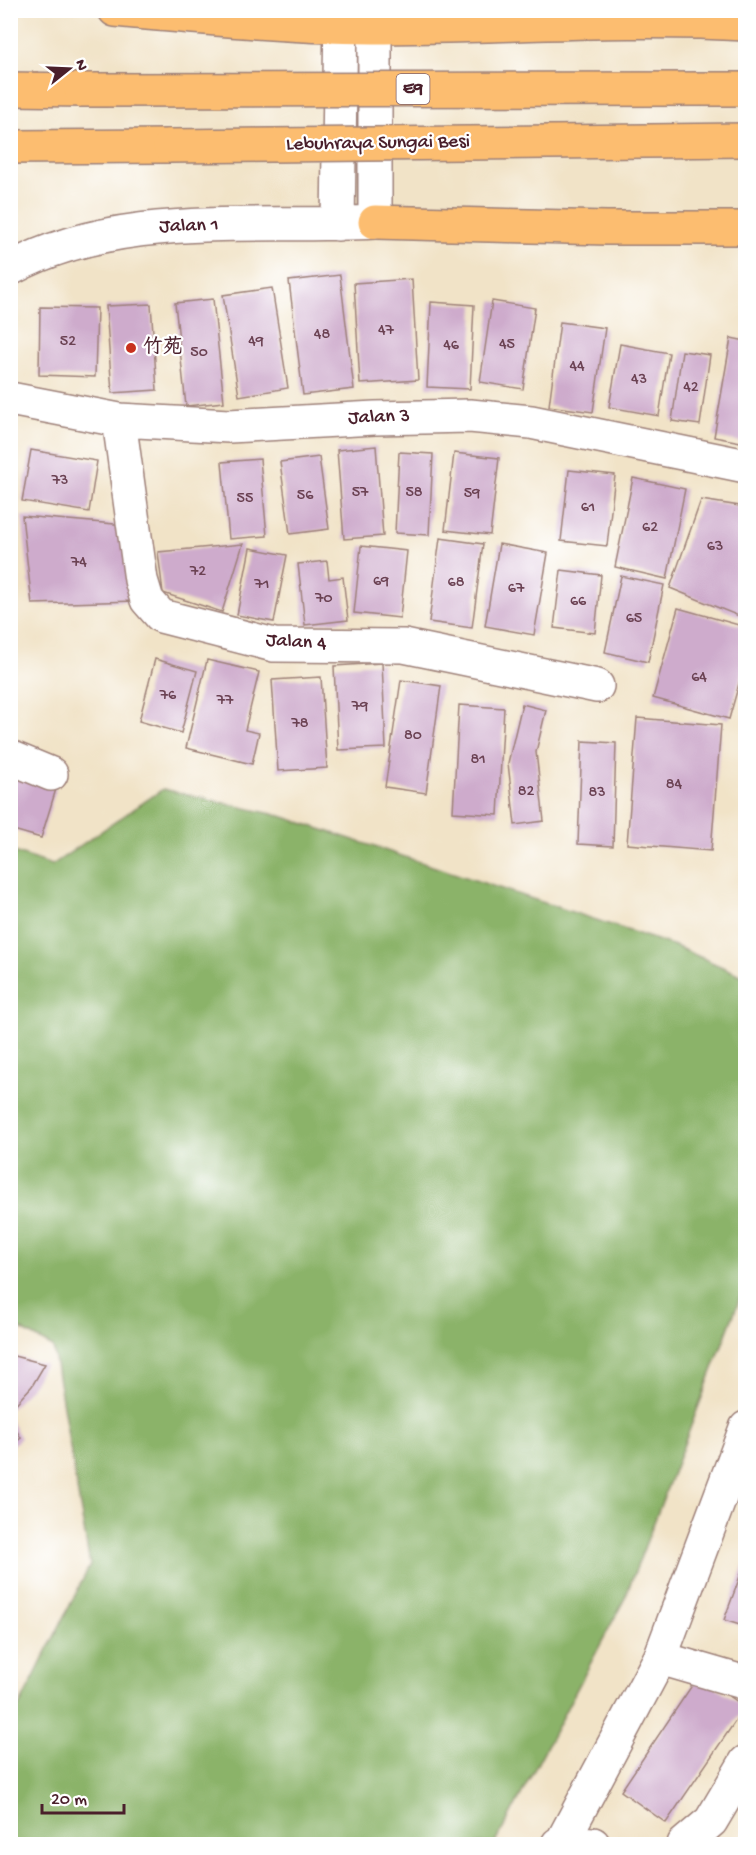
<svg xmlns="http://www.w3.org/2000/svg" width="756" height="1855" viewBox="0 0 756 1855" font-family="'Gochi Hand','LXGW WenKai TC',sans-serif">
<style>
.forest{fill:#8bb369;stroke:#6a694a;stroke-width:1.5}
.building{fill:#ceabcc}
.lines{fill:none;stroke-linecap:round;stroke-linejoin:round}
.minor-casing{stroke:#9e8179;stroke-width:36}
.highway-casing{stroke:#9e8179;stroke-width:36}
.minor{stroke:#fff;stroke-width:33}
.highway{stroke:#fcbd6f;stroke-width:33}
.highway-bridge-casing{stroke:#9e8179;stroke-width:36;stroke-linecap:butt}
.highway-bridge{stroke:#fcbd6f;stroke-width:33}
.poi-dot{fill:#c8321e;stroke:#fff;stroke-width:2}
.labels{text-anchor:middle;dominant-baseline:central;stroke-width:4.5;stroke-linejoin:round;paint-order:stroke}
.number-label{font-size:16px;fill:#6b4253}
.shield{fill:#fff;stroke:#80626b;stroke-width:1.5}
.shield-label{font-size:18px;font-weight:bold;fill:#4a1f2b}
.street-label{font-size:20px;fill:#4a1f2b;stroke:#fff}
.poi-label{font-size:20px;font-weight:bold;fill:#4a1f2b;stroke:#fff;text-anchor:start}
</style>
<rect width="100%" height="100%" fill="#fff"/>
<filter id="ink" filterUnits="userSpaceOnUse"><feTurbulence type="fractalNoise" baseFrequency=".0167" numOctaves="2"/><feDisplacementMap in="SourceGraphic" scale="12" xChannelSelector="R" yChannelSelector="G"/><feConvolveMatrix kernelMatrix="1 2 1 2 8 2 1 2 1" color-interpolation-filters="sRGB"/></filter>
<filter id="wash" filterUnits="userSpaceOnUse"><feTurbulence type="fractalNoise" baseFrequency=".008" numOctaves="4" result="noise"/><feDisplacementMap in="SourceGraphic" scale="24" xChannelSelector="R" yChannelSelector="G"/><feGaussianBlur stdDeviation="1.35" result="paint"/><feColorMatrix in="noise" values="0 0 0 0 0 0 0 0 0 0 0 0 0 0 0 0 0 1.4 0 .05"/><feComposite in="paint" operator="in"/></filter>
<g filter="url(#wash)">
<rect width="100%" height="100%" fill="#f1e3c7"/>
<path class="forest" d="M163 789 281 816 675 946 745 977V1285L625 1598 495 1844H11V1723L90 1565 53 1347 11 1324V851L52 865Z"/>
<g id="blocks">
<path class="building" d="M340 275 354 389 303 395 289 281Z
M412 279 418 380 360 384 354 283Z
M272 288 288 388 239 396 223 295Z
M213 299 224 402 186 406 175 303Z
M492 301 535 308 523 389 480 382Z
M431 302 474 305 470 389 427 387Z
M151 304 157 390 112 393 106 306Z
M40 307 97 308 95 377 39 375Z
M560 322 605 328 593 412 549 406Z
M731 338 746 341V443L714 437Z
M620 344 669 353 659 416 609 407Z
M682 351 710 355 700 425 672 421Z
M376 446 383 536 344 539 337 450Z
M31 450 97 461 89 512 22 501Z
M399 452 433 454 429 535 395 533Z
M454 453 499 458 490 535 445 530Z
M319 457 329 529 290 534 280 462Z
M260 459 267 536 229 539 222 462Z
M569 470 615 475 607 546 561 541Z
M633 478 685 489 667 579 615 567Z
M701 500 746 507V619L670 588Z
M22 516 126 525 136 601 32 604Z
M440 538 483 544 472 628 429 622Z
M243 544 222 612 163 593 158 552Z
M499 544 548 553 534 635 485 626Z
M361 546 407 551 400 618 354 613Z
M250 548 287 555 274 622 237 615Z
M327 561 329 579 343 577 348 620 305 625 298 564Z
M561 570 601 575 595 633 554 628Z
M621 576 664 585 648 662 605 652Z
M678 608 746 627V659L729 719 653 698Z
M155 659 197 671 181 733 139 721Z
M207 660 259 672 245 730 259 733 252 764 186 748Z
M382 663 386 748 338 750 334 666Z
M321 677 327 768 278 771 272 680Z
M401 680 441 686 426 793 385 787Z
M522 704 546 710 536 752 544 821 515 825 508 763Z
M459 705 504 708 498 815 453 812Z
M637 718 721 725 711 851 627 844Z
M582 741 616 743 613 846 578 844Z
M14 776 56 789 41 838 10 829V788Z
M10 1355 45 1364 32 1386 10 1410Z
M10 1420 21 1438 10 1447Z
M746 1560V1627L724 1620Z
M699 1675 745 1707 666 1823 621 1791Z"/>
</g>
</g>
<g filter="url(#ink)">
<use href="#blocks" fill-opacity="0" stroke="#9e8179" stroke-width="1.5"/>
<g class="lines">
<g class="minor-casing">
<path id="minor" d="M338 224 341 10
M10 269C120 209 254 229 375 222V10
M10 399 119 420 229 426 375 418 470 416 531 422 746 466
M119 420 141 580 147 600 161 616 274 645 404 646 597 686
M10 757 51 774
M660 1658 746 1683
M562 1842 593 1844
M558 1844 562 1842 660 1658 746 1428
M684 1844 711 1821 746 1762"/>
</g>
<g class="highway-casing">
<path id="highway" d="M115 10C201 18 287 26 373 27 497 27 621 17 746 24
M10 89 81 90
M10 147 170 146
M375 222 607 228H746"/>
</g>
<use href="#minor" class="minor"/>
<use href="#highway" class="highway"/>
<g class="highway-bridge-casing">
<path id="highway-bridge" d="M81 90 746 89
M170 146 746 140"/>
</g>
<use href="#highway-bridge" class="highway-bridge"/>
</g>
</g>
<circle class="poi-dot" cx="131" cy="348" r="6"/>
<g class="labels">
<g class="number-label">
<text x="386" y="331">47</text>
<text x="322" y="335">48</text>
<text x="68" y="342">52</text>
<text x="256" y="342">49</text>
<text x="507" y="345">45</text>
<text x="451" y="346">46</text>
<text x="199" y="353">50</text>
<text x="577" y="367">44</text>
<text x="639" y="380">43</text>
<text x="691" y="388">42</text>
<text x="60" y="481">73</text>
<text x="360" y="493">57</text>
<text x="414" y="493">58</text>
<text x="472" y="494">59</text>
<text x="305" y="496">56</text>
<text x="245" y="499">55</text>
<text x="588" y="508">61</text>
<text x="650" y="528">62</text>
<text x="715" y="547">63</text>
<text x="79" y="563">74</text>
<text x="198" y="572">72</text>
<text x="381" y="582">69</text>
<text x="456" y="583">68</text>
<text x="262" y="585">71</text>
<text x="516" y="589">67</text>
<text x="324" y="599">70</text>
<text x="578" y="602">66</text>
<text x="634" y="619">65</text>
<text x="699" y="678">64</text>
<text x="168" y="696">76</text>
<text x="225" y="701">77</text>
<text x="360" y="707">79</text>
<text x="300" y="724">78</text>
<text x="413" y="736">80</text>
<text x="478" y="760">81</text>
<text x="674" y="785">84</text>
<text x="526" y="792">82</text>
<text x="597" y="793">83</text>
</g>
<rect class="shield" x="396.5" y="74" width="33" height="30" rx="4.5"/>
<g class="shield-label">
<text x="413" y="89">E9</text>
</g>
<g class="street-label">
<text transform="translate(378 144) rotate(-1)">Lebuhraya Sungai Besi</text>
<text transform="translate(189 227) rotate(-1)">Jalan 1</text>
<text transform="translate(379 418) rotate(-2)">Jalan 3</text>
<text transform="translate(296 643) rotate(4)">Jalan 4</text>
</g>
<g class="poi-label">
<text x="143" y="348">竹苑</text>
</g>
</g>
<rect width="756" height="1855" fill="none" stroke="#fff" stroke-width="36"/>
<g transform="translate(69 69) rotate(72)" stroke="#ffffff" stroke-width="4.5" paint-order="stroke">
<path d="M0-4.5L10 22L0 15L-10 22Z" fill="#4a1f2b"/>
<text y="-9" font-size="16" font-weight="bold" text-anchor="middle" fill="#4a1f2b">N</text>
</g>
<path d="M42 1804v9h82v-9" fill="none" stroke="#4a1f2b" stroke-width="3"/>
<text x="51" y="1804" font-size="18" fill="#4a1f2b" stroke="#ffffff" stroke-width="4.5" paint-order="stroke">20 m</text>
</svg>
